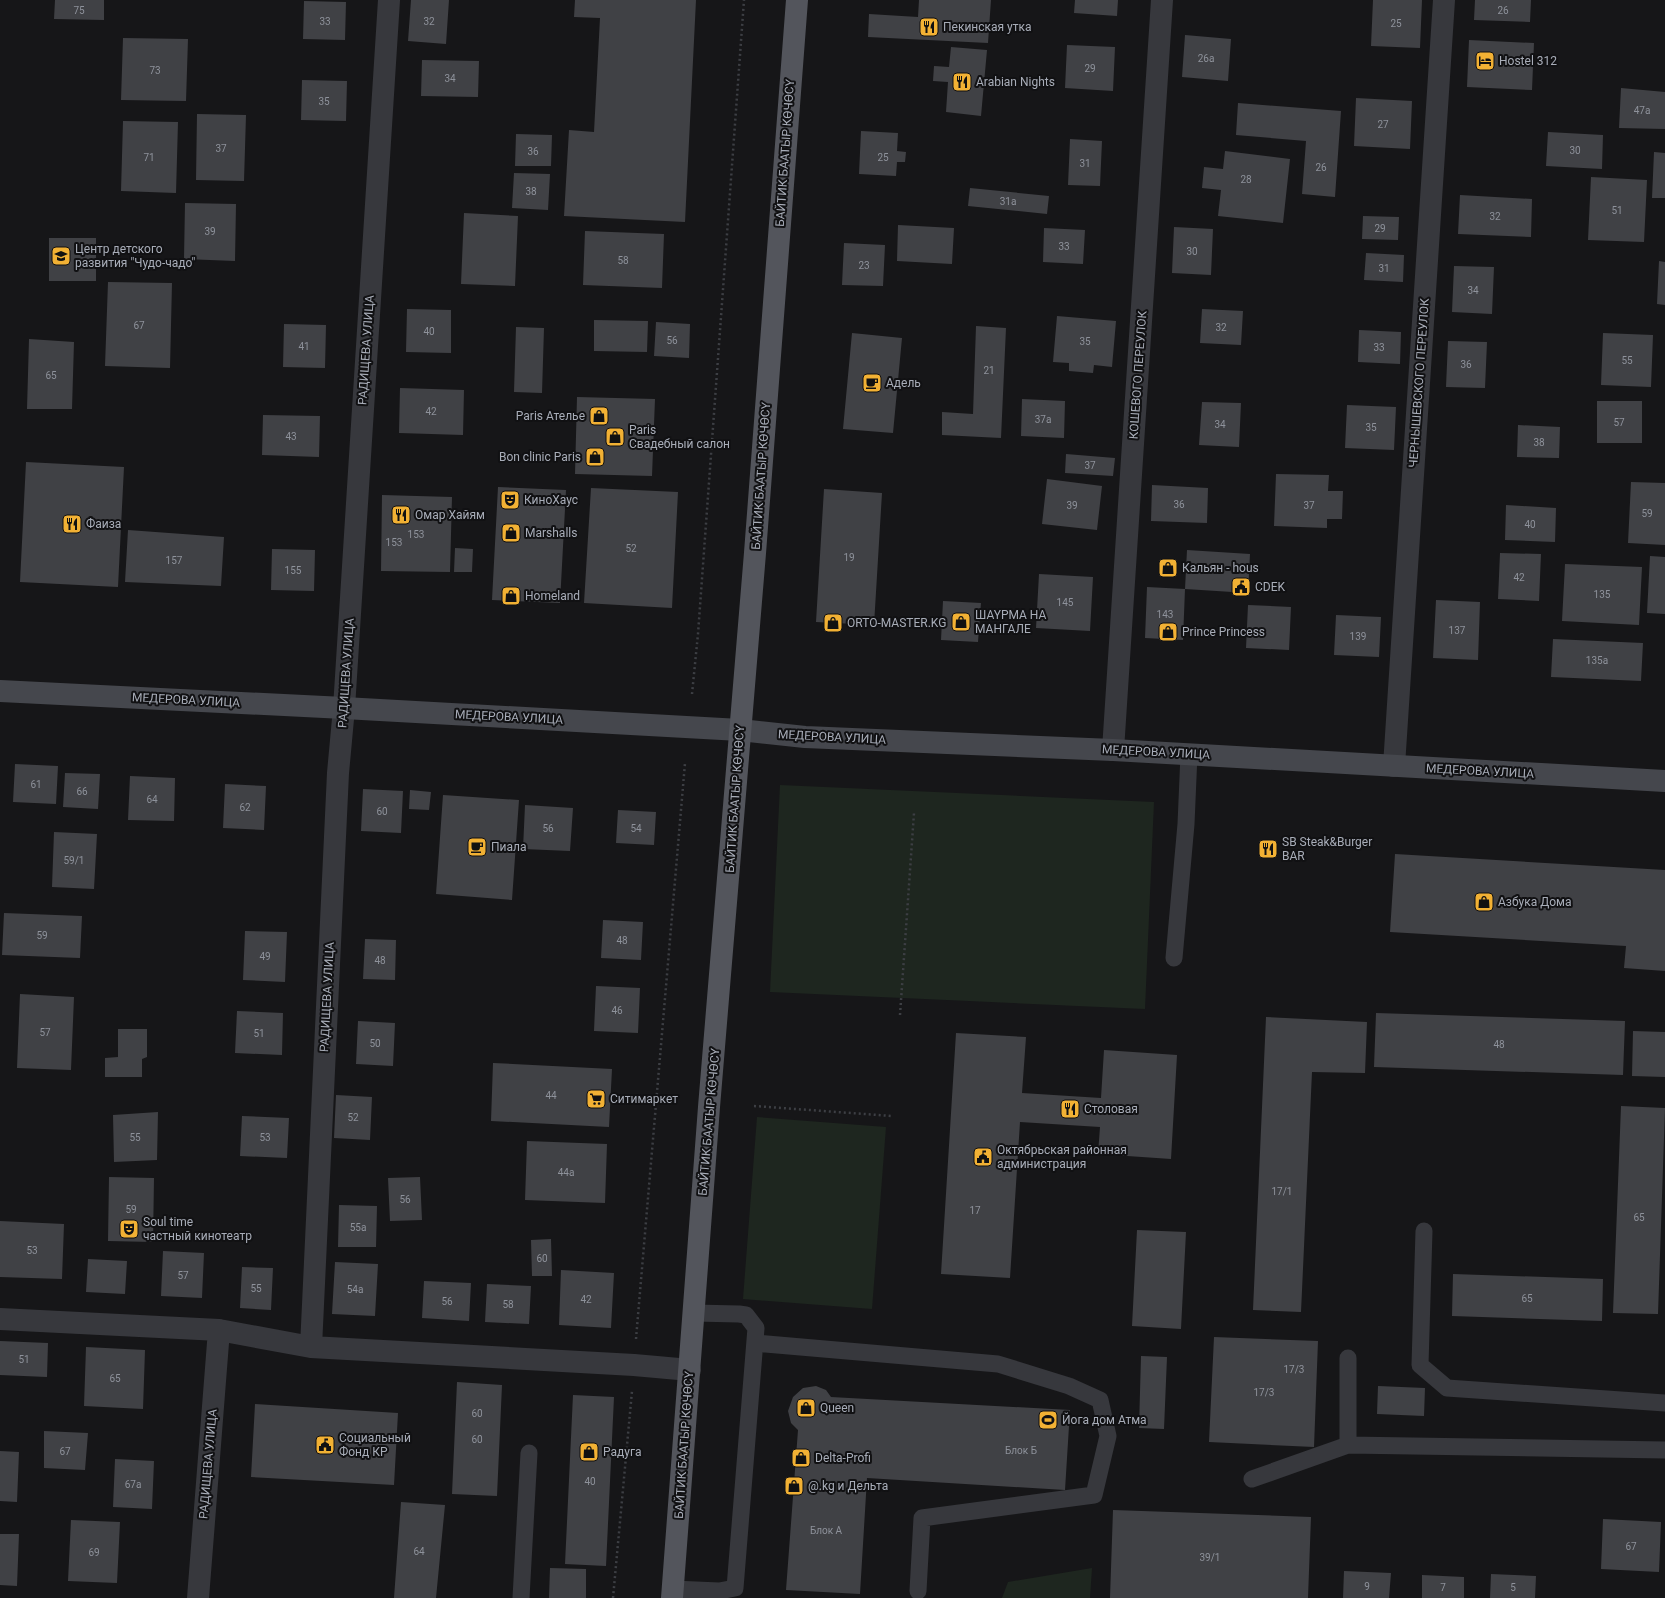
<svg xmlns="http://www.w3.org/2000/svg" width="1665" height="1598" viewBox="0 0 1665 1598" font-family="Roboto,sans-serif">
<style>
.green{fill:#1e261f}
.building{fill:#404145}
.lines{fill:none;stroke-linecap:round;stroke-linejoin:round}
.path{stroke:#3d3f44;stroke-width:2.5;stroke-dasharray:2 3;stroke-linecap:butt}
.lane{stroke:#37383d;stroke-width:17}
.street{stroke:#37383d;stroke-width:22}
.secondary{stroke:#45474d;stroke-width:22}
.primary{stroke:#53555c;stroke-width:22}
.labels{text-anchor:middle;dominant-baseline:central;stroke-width:4;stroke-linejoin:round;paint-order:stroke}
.number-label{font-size:10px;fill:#8e929b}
.poi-label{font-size:12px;fill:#a8adb8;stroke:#111113;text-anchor:start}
.street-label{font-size:12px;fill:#a8adb8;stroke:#111113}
</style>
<rect width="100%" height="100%" fill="#161618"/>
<path class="green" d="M780 785 1154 802 1145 1009 770 992Z
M757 1117 886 1127 872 1309 743 1299Z
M1092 1568 1090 1598H1002L1008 1582Z"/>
<path class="building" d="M55 0H104V20L54 19Z
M411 0H449L446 44 408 41Z
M575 0H696L685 222 564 216 569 130 594 132 600 18 574 17Z
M919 0H991L988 43 868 37 869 14 918 17Z
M1075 0H1118L1117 16 1074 13Z
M1373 0H1422L1420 48 1371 46Z
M1475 0H1531L1530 22 1474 20Z
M304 1 346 2 345 40 303 39Z
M1185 35 1231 39 1228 81 1182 77Z
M123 38 188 39 186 101 121 100Z
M1469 40 1534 43 1532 90 1467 87Z
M1067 45 1115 47 1113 91 1065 88Z
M951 47 987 50 981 116 946 112 948 82 933 81 934 66 949 67Z
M422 60 479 61 478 97 421 96Z
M302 80 347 81 346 121 301 120Z
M1621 88 1665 92V129L1619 128Z
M1356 98 1412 101 1410 149 1354 146Z
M1238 103 1341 111 1335 197 1302 194 1306 141 1236 135Z
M197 114 246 115 244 181 196 180Z
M123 121 178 122 176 193 121 191Z
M861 131 898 133 897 151 906 152 905 162H897L896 176 859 174Z
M1548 132 1603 135 1602 169 1546 166Z
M516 134 552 135 551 166H515Z
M1070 139 1102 141 1100 186 1068 185Z
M1225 151 1290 159 1283 223 1218 216 1221 190 1202 188 1204 167 1223 169Z
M1654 152 1665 153V198H1652Z
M514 173 550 174 548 210 512 208Z
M1591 177 1647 180 1644 242 1588 240Z
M970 188 1049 196 1047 214 968 206Z
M1460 195 1532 199 1531 237 1458 234Z
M185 203 236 204 235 261 184 259Z
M464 213 518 216 515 286 461 284Z
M1363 216 1399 217 1398 240 1362 239Z
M898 225 954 228 952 264 897 261Z
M1174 227 1213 229 1211 275 1172 273Z
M1044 228 1085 230 1083 264 1043 262Z
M585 231 664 234 662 288 583 285Z
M49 238H96V281H49Z
M844 243 885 245 883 286 842 285Z
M1366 253 1404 255 1403 282 1364 280Z
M1659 261 1665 262V305L1657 304Z
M1454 266 1494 267 1492 314 1452 312Z
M108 282 172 283 170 368 105 366Z
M407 309 451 310V353L406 352Z
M1202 309 1243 311 1241 345 1200 343Z
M1057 316 1116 321 1112 367 1094 365 1093 373 1069 371V363L1053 362Z
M594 320 648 321 647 352 594 351Z
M656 322 690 324 689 358 654 356Z
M284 324 326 325 325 368 283 367Z
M976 326 1006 328 1001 438 942 435V412L973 414Z
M516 327 544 328 542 393 514 392Z
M1359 330 1401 332 1400 364 1358 362Z
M852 333 902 338 893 433 843 429Z
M1603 333 1653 335 1651 387 1601 385Z
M29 339 74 342 72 409H27Z
M1448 341 1487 342 1485 388 1446 387Z
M400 388 464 390 463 435 399 433Z
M577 397 655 399 652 476 575 474Z
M1022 399 1065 401 1064 438 1021 436Z
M1597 401H1642V443H1597Z
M1202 402 1241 403 1239 447 1199 445Z
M1347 405 1396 407 1394 450 1345 448Z
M263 415 320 416 319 457 262 455Z
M1518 425 1560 427 1559 458 1517 457Z
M1066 454 1115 458 1113 476 1065 473Z
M26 462 124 467 118 587 20 582Z
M1276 474 1329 475 1328 491H1343L1342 519H1327V528L1274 526Z
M1047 479 1102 486 1097 530 1042 524Z
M1631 482 1665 483V545L1628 543Z
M1152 485 1208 488 1207 523 1151 521Z
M498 487 566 490 560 603 492 600Z
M591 488 678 492 672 608 584 603Z
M824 489 882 493 874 625 816 622Z
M382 495 452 497 450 572 381 571Z
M1506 505 1556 508 1555 542 1505 540Z
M128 530 224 537 221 586 125 582Z
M455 548 473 549 472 572H454Z
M272 549 315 550 314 591 271 590Z
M1187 550 1250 554 1248 593 1185 589 1183 640 1145 638 1147 587 1185 589Z
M1500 553 1541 554 1539 601 1498 599Z
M1650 556 1665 557V614L1647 613Z
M1565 564 1642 567 1639 625 1562 621Z
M1039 574 1093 577 1090 631 1036 628Z
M1436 600 1480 602 1478 660 1433 658Z
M943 601 981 603 978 642 941 640Z
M1248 605 1291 607 1289 650 1246 648Z
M1336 615 1381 617 1379 657 1334 655Z
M1553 639 1643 643 1641 681 1551 677Z
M15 764 58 766 56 804 13 802Z
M65 773 100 774 98 809 63 807Z
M130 776 175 778 174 821 128 820Z
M225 784 266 786 264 830 223 828Z
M363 789 403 791 401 833 361 831Z
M410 790 431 792 429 810 409 809Z
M443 795 519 800 512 900 436 894Z
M525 805 573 808 570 851 523 849Z
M618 810 656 812 654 845 616 843Z
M54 832 97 834 94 889 52 887Z
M1395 854 1665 870V971L1624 968 1626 946 1390 932Z
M4 913 82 916 80 958 2 955Z
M603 920 643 922 641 960 601 958Z
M245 931 287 932 285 982 243 980Z
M365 939 396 940 395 980 363 979Z
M596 986 640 988 638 1033 594 1031Z
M20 994 74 997 71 1070 17 1068Z
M237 1011 283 1013 282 1055 235 1053Z
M1376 1013 1625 1021 1623 1075 1374 1067Z
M1266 1017 1367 1022 1365 1073 1312 1072 1301 1312 1253 1310Z
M358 1021 395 1023 393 1066 356 1064Z
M118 1029H147V1057L142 1059V1077H105V1058L118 1057Z
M1633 1031 1665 1032V1077L1632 1076Z
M956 1033 1026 1037 1022 1093 1101 1098 1104 1050 1177 1055 1171 1159 1098 1154 1100 1127 1020 1122 1010 1278 941 1274Z
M493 1063 612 1069 609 1127 491 1121Z
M336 1095 372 1097 370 1140 334 1138Z
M1621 1106 1665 1108 1658 1314 1613 1313Z
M158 1112 157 1160 114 1162 113 1115Z
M242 1116 289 1118 287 1158 240 1156Z
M527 1141 607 1144 605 1203 525 1200Z
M109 1177 154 1178 153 1242 108 1241Z
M420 1177 422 1220 390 1221 388 1178Z
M339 1205 377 1206 376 1247H338Z
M0 1221 64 1224 62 1279 0 1277Z
M1137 1230 1186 1232 1181 1329 1132 1326Z
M551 1239 552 1276H532L531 1240Z
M163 1251 204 1253 202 1298 161 1296Z
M88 1259 127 1261 125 1294 86 1292Z
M335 1262 378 1264 375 1316 332 1314Z
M242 1267 273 1268 271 1310 240 1308Z
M561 1270 614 1273 611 1328 559 1325Z
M1453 1274 1603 1279 1602 1321 1452 1316Z
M424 1281 471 1283 469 1321 422 1318Z
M487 1284 531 1286 529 1324 485 1322Z
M1214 1337 1318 1341 1314 1447 1209 1442Z
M0 1341 48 1343 47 1377 0 1375Z
M86 1347 145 1350 143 1409 84 1406Z
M1141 1356 1167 1357 1164 1429 1139 1428Z
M457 1382 502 1385 497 1496 452 1494Z
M816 1386 826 1390 831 1397 1070 1410 1065 1490 867 1478 860 1594 786 1590 798 1430 791 1423 788 1411 793 1397 803 1388Z
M1378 1386 1425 1388 1424 1416 1377 1414Z
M573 1395 614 1397 606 1566 565 1564Z
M255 1404 398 1413 394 1485 251 1477Z
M44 1431 88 1433 85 1470 44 1468Z
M0 1451 19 1452 17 1502 0 1501Z
M115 1459 154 1461 152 1509 113 1507Z
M401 1502 445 1505 436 1598H394Z
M1113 1510 1311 1517 1308 1598H1110Z
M1603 1519 1661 1522 1659 1572 1601 1569Z
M71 1520 120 1522 117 1583 68 1581Z
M0 1534H19L17 1586 0 1585Z
M550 1568 586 1569V1598H549Z
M1344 1571 1391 1573 1389 1598H1343Z
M1491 1574 1536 1576 1535 1598H1490Z
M1422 1575 1464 1577V1598H1422Z"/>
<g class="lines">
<path class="path" d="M692 694 698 634 744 0
M900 1015 914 813
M754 1106 892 1116
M636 1339 685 763
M613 1598 632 1391"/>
<path class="lane" d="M1174 958 1186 824 1189 754
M1424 1231 1420 1365 1447 1388 1665 1403
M755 1343 998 1364 1069 1386 1100 1400 1108 1436 1094 1495 922 1518 918 1591
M1348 1358V1445
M1252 1479 1348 1445 1665 1450
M673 1589 719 1591 735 1588 756 1328 746 1315 739 1314 694 1313
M521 1598 529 1453"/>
<path class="street" d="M1113 750 1162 0
M1394 766 1444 0
M0 1319 219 1330 311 1347 634 1365 690 1370
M311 1347 338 773 344 708 389 0
M198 1598 219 1330"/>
<path class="secondary" d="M0 691 344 708 740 730 805 737 1113 750 1665 781"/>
<path class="primary" d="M672 1598 709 1107 755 553 797 0"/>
</g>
<defs>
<g id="restaurant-square" transform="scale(1)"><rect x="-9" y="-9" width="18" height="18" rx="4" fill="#f2b134" stroke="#111113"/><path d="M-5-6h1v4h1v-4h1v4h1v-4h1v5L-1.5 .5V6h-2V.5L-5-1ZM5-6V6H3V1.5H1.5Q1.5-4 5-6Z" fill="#111"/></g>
<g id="hotel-square" transform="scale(1)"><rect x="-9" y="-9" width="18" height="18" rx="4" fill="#f2b134" stroke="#111113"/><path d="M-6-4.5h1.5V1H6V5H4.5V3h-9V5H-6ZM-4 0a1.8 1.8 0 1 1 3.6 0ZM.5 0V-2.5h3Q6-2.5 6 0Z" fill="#111"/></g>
<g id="school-square" transform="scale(1)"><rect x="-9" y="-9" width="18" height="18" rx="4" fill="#f2b134" stroke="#111113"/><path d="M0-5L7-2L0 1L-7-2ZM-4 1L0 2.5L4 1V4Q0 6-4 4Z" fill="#111"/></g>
<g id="cafe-square" transform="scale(1)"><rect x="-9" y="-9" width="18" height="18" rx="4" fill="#f2b134" stroke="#111113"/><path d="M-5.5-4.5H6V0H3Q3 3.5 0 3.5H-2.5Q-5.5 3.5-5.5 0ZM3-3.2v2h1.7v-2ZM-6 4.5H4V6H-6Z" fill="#111"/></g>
<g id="shop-square" transform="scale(1)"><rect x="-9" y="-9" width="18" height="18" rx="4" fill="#f2b134" stroke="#111113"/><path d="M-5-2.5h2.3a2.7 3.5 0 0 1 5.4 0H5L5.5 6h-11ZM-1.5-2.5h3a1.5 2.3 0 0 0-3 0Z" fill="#111"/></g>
<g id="theatre-square" transform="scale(1)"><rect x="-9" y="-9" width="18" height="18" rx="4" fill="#f2b134" stroke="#111113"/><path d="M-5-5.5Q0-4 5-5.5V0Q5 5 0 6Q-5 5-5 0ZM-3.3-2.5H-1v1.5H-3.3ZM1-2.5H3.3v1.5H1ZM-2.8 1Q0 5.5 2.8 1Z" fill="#111"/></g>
<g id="civic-square" transform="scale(1)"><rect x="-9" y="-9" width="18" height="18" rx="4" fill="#f2b134" stroke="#111113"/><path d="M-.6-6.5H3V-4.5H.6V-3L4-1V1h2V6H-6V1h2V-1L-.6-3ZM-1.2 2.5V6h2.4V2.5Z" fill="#111"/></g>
<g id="supermarket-square" transform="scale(1)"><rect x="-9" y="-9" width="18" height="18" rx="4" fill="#f2b134" stroke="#111113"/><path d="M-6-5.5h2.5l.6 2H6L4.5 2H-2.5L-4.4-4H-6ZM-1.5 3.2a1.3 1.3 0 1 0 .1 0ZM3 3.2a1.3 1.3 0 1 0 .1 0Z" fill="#111"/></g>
<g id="stadium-square" transform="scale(1)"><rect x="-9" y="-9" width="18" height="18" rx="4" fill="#f2b134" stroke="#111113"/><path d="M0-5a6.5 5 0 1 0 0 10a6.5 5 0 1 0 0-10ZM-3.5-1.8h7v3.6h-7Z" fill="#111"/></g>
</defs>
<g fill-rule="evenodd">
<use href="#restaurant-square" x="929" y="27"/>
<use href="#hotel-square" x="1485" y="61"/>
<use href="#restaurant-square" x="962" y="82"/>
<use href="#school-square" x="61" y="256"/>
<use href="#cafe-square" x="872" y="383"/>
<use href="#shop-square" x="599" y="416"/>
<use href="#shop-square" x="615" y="437"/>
<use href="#shop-square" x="595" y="457"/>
<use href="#theatre-square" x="510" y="500"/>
<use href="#restaurant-square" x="401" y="515"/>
<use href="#restaurant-square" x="72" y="524"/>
<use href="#shop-square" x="511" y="533"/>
<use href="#shop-square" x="1168" y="568"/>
<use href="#civic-square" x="1241" y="587"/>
<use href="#shop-square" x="511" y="596"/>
<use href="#shop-square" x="961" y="622"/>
<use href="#shop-square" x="833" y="623"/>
<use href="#shop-square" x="1168" y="632"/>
<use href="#cafe-square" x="477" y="847"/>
<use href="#restaurant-square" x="1268" y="849"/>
<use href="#shop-square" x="1484" y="902"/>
<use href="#supermarket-square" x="596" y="1099"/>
<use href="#restaurant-square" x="1070" y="1109"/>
<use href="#civic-square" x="983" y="1157"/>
<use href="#theatre-square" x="129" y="1229"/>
<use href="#shop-square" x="806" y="1408"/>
<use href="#stadium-square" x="1048" y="1420"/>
<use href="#civic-square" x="325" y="1445"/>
<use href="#shop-square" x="589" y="1452"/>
<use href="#shop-square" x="801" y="1458"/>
<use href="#shop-square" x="794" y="1486"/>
</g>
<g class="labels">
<g class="number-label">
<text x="79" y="10">75</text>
<text x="1503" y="10">26</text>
<text x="325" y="21">33</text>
<text x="429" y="21">32</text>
<text x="1396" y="23">25</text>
<text x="1206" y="58">26а</text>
<text x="1090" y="68">29</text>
<text x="155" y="70">73</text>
<text x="450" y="78">34</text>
<text x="324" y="101">35</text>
<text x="1642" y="110">47а</text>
<text x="1383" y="124">27</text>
<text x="221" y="148">37</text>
<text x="1575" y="150">30</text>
<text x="533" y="151">36</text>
<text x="149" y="157">71</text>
<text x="883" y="157">25</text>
<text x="1085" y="163">31</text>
<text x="1321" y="167">26</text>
<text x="1246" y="179">28</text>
<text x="531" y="191">38</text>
<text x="1008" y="201">31а</text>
<text x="1617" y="210">51</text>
<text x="1495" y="216">32</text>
<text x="1380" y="228">29</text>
<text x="210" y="231">39</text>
<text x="1064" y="246">33</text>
<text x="1192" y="251">30</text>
<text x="623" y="260">58</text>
<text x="864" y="265">23</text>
<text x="1384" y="268">31</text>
<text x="1473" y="290">34</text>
<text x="139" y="325">67</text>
<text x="1221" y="327">32</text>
<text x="429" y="331">40</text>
<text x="672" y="340">56</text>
<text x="1085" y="341">35</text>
<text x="304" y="346">41</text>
<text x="1379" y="347">33</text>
<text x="1627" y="360">55</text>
<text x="1466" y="364">36</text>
<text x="989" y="370">21</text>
<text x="51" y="375">65</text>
<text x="431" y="411">42</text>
<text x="1043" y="419">37а</text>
<text x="1619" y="422">57</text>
<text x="1220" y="424">34</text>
<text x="1371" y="427">35</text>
<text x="291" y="436">43</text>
<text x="1539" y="442">38</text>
<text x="1090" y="465">37</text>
<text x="1179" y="504">36</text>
<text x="1072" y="505">39</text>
<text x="1309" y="505">37</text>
<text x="1647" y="513">59</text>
<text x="1530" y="524">40</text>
<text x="416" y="534">153</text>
<text x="394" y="542">153</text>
<text x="631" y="548">52</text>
<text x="849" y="557">19</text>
<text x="174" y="560">157</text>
<text x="293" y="570">155</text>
<text x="1519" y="577">42</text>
<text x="1602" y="594">135</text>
<text x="1065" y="602">145</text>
<text x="1165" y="614">143</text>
<text x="1457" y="630">137</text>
<text x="1358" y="636">139</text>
<text x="1597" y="660">135а</text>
<text x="36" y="784">61</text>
<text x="82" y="791">66</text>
<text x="152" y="799">64</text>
<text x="245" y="807">62</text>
<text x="382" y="811">60</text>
<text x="548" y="828">56</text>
<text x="636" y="828">54</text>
<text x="74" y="860">59/1</text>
<text x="42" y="935">59</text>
<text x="622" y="940">48</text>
<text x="265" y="956">49</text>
<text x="380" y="960">48</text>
<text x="617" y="1010">46</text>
<text x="45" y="1032">57</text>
<text x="259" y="1033">51</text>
<text x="375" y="1043">50</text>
<text x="1499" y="1044">48</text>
<text x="551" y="1095">44</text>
<text x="353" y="1117">52</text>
<text x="135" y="1137">55</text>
<text x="265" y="1137">53</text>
<text x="566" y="1172">44а</text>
<text x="1282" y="1191">17/1</text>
<text x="405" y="1199">56</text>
<text x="131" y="1209">59</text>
<text x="975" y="1210">17</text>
<text x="1639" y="1217">65</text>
<text x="358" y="1227">55а</text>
<text x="32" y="1250">53</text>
<text x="542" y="1258">60</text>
<text x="183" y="1275">57</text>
<text x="256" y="1288">55</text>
<text x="355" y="1289">54a</text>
<text x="1527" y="1298">65</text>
<text x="586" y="1299">42</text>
<text x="447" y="1301">56</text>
<text x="508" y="1304">58</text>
<text x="24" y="1359">51</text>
<text x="1294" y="1369">17/3</text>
<text x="115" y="1378">65</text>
<text x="1264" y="1392">17/3</text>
<text x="477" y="1413">60</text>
<text x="477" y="1439">60</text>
<text x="1021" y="1450">Блок Б</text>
<text x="65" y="1451">67</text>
<text x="590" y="1481">40</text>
<text x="133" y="1484">67а</text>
<text x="826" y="1530">Блок А</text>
<text x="1631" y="1546">67</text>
<text x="419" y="1551">64</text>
<text x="94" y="1552">69</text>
<text x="1210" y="1557">39/1</text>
<text x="1367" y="1586">9</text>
<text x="1443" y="1587">7</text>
<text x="1513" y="1587">5</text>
</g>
<g class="poi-label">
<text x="943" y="27">Пекинская утка</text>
<text x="1499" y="61">Hostel 312</text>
<text x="976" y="82">Arabian Nights</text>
<text x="75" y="249">Центр детского<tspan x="75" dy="14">развития "Чудо-чадо"</tspan></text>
<text x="886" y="383">Адель</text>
<text x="585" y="416" text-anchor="end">Paris Ателье</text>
<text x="629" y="430">Paris<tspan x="629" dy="14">Свадебный салон</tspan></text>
<text x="581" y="457" text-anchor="end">Bon clinic Paris</text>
<text x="524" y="500">КиноХаус</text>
<text x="415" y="515">Омар Хайям</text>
<text x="86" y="524">Фаиза</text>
<text x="525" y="533">Marshalls</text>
<text x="1182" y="568">Кальян - hous</text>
<text x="1255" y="587">CDEK</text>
<text x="525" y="596">Homeland</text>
<text x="975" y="615">ШАҮРМА НА<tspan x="975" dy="14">МАНГАЛЕ</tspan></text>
<text x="847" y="623">ORTO-MASTER.KG</text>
<text x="1182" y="632">Prince Princess</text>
<text x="1282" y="842">SB Steak&amp;Burger<tspan x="1282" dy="14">BAR</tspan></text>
<text x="491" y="847">Пиала</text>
<text x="1498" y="902">Азбука Дома</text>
<text x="610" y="1099">Ситимаркет</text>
<text x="1084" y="1109">Столовая</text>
<text x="997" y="1150">Октябрьская районная<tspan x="997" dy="14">администрация</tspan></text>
<text x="143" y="1222">Soul time<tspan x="143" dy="14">частный кинотеатр</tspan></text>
<text x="820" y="1408">Queen</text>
<text x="1062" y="1420">Йога дом Атма</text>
<text x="339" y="1438">Социальный<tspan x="339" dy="14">Фонд КР</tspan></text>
<text x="603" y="1452">Радуга</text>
<text x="815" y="1458">Delta-Profi</text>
<text x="808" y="1486">@.kg и Дельта</text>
</g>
<g class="street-label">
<text transform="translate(785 153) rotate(-86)">БАЙТИК БААТЫР КӨЧӨСҮ</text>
<text transform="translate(366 350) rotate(-86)">РАДИЩЕВА УЛИЦА</text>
<text transform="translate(1138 375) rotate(-86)">КОШЕВОГО ПЕРЕУЛОК</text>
<text transform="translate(1419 383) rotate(-86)">ЧЕРНЫШЕВСКОГО ПЕРЕУЛОК</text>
<text transform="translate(761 476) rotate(-86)">БАЙТИК БААТЫР КӨЧӨСҮ</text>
<text transform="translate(346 673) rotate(-86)">РАДИЩЕВА УЛИЦА</text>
<text transform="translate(186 700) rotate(3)">МЕДЕРОВА УЛИЦА</text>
<text transform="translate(509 717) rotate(3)">МЕДЕРОВА УЛИЦА</text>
<text transform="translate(832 737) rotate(3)">МЕДЕРОВА УЛИЦА</text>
<text transform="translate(1156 752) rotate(3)">МЕДЕРОВА УЛИЦА</text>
<text transform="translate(1480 771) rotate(3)">МЕДЕРОВА УЛИЦА</text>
<text transform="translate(735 799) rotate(-86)">БАЙТИК БААТЫР КӨЧӨСҮ</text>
<text transform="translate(327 997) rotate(-87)">РАДИЩЕВА УЛИЦА</text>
<text transform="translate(709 1122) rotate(-85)">БАЙТИК БААТЫР КӨЧӨСҮ</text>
<text transform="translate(684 1445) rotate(-86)">БАЙТИК БААТЫР КӨЧӨСҮ</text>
<text transform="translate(208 1464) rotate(-85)">РАДИЩЕВА УЛИЦА</text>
</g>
</g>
</svg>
